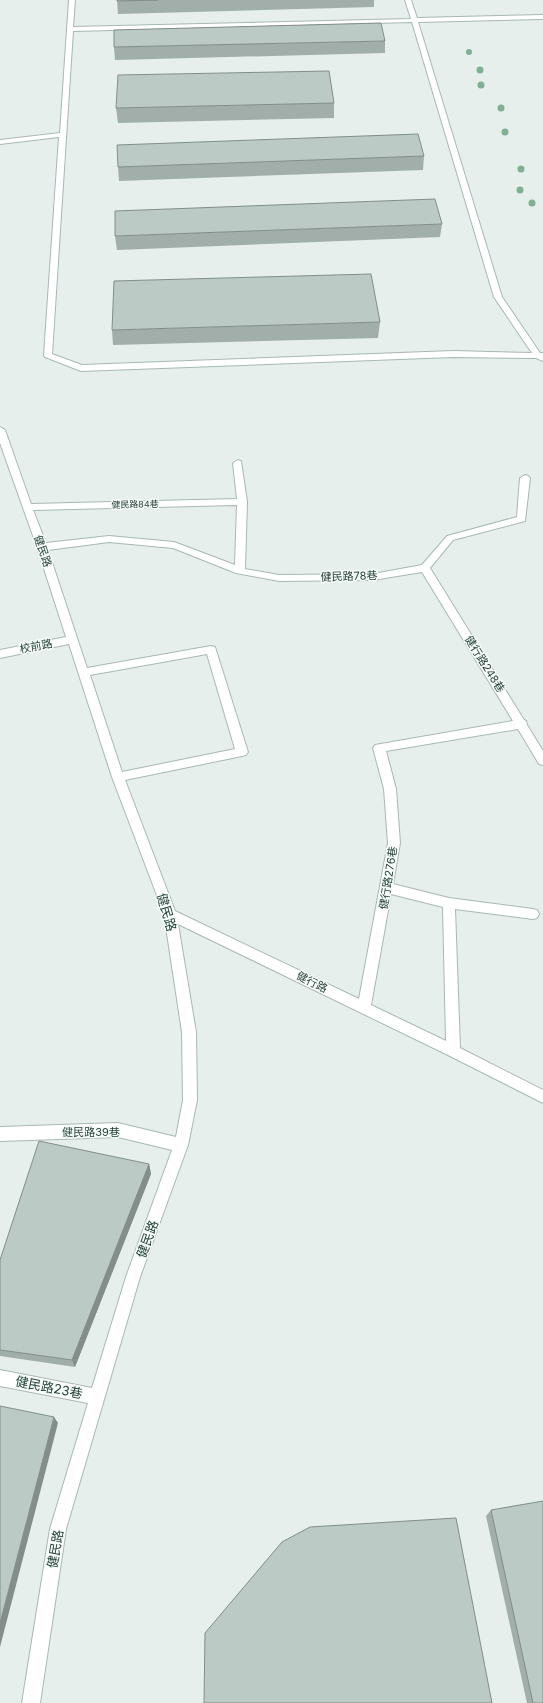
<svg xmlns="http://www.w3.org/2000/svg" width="543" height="1703" viewBox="0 0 543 1703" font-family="Inter,'Noto Sans TC',sans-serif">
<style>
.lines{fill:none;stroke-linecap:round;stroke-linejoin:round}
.minor-casing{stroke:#a8b8b2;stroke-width:2}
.minor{fill:#fff;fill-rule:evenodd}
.tree{fill:#80af93}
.wall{fill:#a1aea9}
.shaded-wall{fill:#838d89}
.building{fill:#bbcac4;stroke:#838d89}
.labels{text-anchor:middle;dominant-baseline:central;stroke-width:3;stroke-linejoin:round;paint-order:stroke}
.far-street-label{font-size:9px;fill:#24423a;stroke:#f7fbf9}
.street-label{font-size:11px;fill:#24423a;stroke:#f7fbf9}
.near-street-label{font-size:13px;fill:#24423a;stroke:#f7fbf9}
</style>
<rect width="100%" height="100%" fill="#e6efeb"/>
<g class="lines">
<g class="minor-casing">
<path id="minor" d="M69 0H75L73 27 411 19 405 0H411L417 18 543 15V19L418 22 502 297 540 353H543V361L536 358 453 357 81 371 45 357 44 355 59 137 0 144V140L60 133ZM412 22 494 297 532 353 453 351 82 365 52 354 73 31Z
M0 427 5 430 31 504 237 499 233 463 238 460 241 461 247 502 245 569 279 575 373 574 422 565 447 536 517 517 520 478 525 475 528 476 530 478 525 521 453 540 430 568 524 720 526 721 527 725 543 751V765L539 764 518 729 386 751 396 789 400 843 393 884 449 898 533 909 537 910 539 914 537 918 533 919 455 909 460 1048 543 1090V1103L448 1055 178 924 196 1032 197 1100 188 1145 140 1277 66 1529 40 1703H22L50 1529 88 1403 0 1386V1370L92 1388 126 1277 172 1150 118 1137 0 1141V1127L118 1123 176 1137 183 1100 182 1032 164 914 112 777 69 644 0 658V650L66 637 37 547 0 443ZM237 505 235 565 174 542 109 536 46 543 33 510ZM109 542 173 548 236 573 279 581 373 580 422 572 513 721 375 745 373 748 384 789 388 843 359 999 175 911 125 780 242 756 246 755 248 752 215 647 211 646 87 668 48 550ZM207 654 235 749 122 772 90 675ZM391 894 443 907 446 1041 371 1005Z"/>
</g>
<use href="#minor" class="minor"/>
</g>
<g class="tree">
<circle cx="469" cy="52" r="3"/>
<circle cx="480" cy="70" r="3.5"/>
<circle cx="481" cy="85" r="3.5"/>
<circle cx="501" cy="108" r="3.5"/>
<circle cx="505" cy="132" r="3.5"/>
<circle cx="521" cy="169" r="3.5"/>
<circle cx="520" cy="190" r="3.5"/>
<circle cx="532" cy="203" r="3.5"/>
</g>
<path class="wall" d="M117 0H374V7L118 14Z
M385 41V53L115 60 114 47Z
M334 103V118L118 123 116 108Z
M424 156 423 170 119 181 118 167Z
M442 224 440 237 117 250 115 236Z
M380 322 378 338 113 345 112 330Z
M149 1164 151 1174 75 1367 0 1356V1260Z
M491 1510 543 1703H527L486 1516Z"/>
<path class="shaded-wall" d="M149 1164 151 1174 75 1367 72 1360Z
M54 1417 58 1423 0 1647V1623Z"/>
<path class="building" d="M117 0H158L117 1Z
M381 23 385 41 114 47V30Z
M329 71 334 103 116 108 118 75Z
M418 134 424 156 118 167 117 145Z
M435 199 442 224 115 236V211Z
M371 274 380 322 112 330 114 281Z
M39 1141 149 1164 72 1360 0 1350V1260Z
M0 1406 54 1417 0 1623Z
M543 1501V1703H533L491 1510Z
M456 1518 492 1703H204L205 1633 282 1542 310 1527Z"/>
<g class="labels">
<g class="far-street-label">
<text transform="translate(135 504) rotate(-1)">健民路84巷</text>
</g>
<g class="street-label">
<text transform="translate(43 551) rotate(71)">健民路</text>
<text transform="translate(349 576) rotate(-2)">健民路78巷</text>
<text transform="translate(36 646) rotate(-11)">校前路</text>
<text transform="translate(485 664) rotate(58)">健行路248巷</text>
<text transform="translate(388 878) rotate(-81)">健行路276巷</text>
<text transform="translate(312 982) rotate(26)">健行路</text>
<text x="91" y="1132">健民路39巷</text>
</g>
<g class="near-street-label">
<text transform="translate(167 912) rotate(74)">健民路</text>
<text transform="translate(147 1239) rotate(-70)">健民路</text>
<text transform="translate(49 1387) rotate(11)">健民路23巷</text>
<text transform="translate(55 1549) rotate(-80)">健民路</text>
</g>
</g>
</svg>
